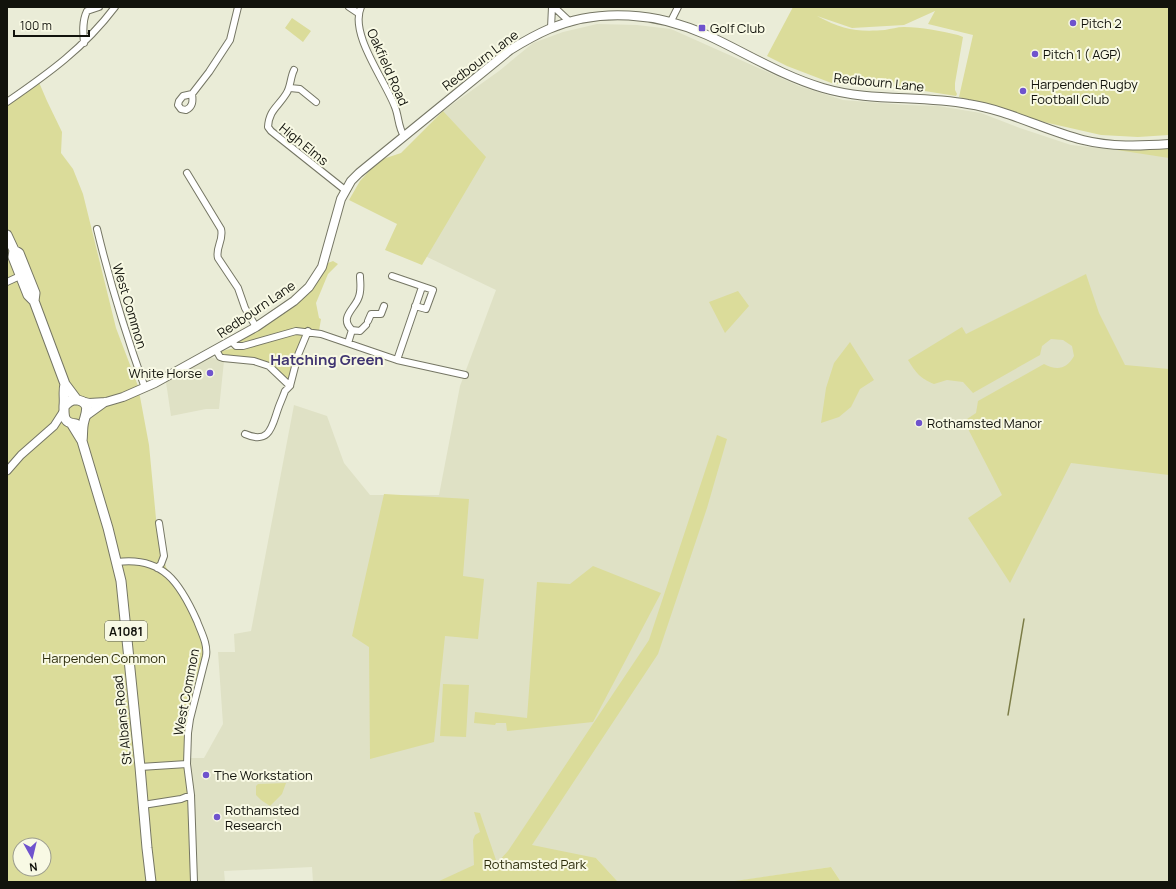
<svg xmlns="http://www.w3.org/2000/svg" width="1176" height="889" viewBox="0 0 1176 889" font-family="Manrope,sans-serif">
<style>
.built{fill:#dfe1c5}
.green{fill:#dbdc9a;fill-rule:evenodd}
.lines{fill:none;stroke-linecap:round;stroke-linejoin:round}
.stream{stroke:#7a7b45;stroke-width:1.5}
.minor-casing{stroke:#757664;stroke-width:8}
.tertiary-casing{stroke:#757664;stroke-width:9}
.secondary-casing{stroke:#757664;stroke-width:10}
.primary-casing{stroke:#757664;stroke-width:11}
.minor{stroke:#fff;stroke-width:6}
.tertiary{stroke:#fff;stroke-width:7}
.secondary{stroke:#fff;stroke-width:8}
.primary{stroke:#fff;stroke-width:9}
.poi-dot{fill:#6f53cd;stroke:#f8f9e4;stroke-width:1.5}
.labels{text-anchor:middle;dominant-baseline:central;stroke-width:4;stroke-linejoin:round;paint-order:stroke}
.shield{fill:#f8f9e4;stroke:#57584d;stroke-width:1}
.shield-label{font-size:12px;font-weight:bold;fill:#12130c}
.poi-label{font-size:13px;fill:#12130c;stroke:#f8f9e4;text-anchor:start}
.street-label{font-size:13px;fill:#12130c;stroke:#f8f9e4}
.park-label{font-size:13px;fill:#2d2d0c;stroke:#f8f9e4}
.quarter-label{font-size:15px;font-weight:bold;fill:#403571;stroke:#f8f9e4}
</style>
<rect width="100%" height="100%" fill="#eaecd7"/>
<path class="built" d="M597 24 637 25 671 29 799 86 843 100 906 105 938 106 981 113 1020 128 1071 145 1117 150 1169 146V882H841L831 867 731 882H618L596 858 478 882H313L312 867 224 871 225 882H197L189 758H204L223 724 218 652H235L234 634 251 631 294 405 327 416 344 463 370 495H439L460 386 496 290 398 243 443 111 499 71 533 43 563 32Z
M210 357 224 361 219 409H206L171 416 166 382Z"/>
<path class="green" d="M793 7H1169V135L1138 137 1101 135 1035 120 959 97 973 35 928 24 935 11 904 25 852 28 817 16C843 30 857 32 885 30 891 29 897 27 904 27 922 27 940 31 958 35L963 37 955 83V90L957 94 956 96 887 85 834 84 787 66 767 56Z
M292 18 311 31 303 42 285 28Z
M38 80 47 101 62 132 61 153 73 169 83 194 116 328 138 386 149 445 157 529 166 567 197 626 203 641 204 652 185 741 184 760 188 790 193 882H7V97L8 100ZM20 845H44V869H20Z
M443 111 486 157 422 265 385 250 397 224 349 200 360 181 372 168 383 159 401 153Z
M1169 146V158L1117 150Z
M333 261 338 264 328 274 316 303 319 318 321 319 319 331 305 328 298 329 240 344 239 342C272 320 312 301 328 263Z
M1086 274 1099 313 1125 365 1169 369V475L1071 463 1010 583 968 518 1002 495 964 421 976 413 978 401 1044 364C1057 371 1067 369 1074 356L1072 346 1063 340 1051 339 1042 346 1040 355 973 393 963 382 947 380 934 384C920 378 916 373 908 360L962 327 966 334Z
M738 291 749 306 725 333 709 302Z
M299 332 304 333 290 380 288 381 271 364 221 355 222 351 230 349 245 347Z
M850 342 874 380 860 389 851 407 839 417 821 423 826 388 834 363Z
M717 435 727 439 707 508 658 654 532 845 596 858 618 882H437L474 865 473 840 475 835 480 832 474 812 480 813 497 863 508 851 649 640Z
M384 494 469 499 463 576 484 579 478 639 445 636 434 742 370 759 369 647 352 636Z
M593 566 661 593 593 722 507 731 506 723H496L495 725 474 723 475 712 527 718 537 582 570 584Z
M443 684 469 685 466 737 440 736Z
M286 783 282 794 270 806 261 800 256 795V786L258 784Z
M831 867 841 882H731L735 881Z"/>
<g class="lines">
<path class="stream" d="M1008 715 1024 619"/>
<g class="minor-casing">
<path id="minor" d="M349 7 358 13
M361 7C349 34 385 80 395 107 399 117 398 127 404 136
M554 7 570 22
M671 21 678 7
M551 28 552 7
M84 43C83 33 82 21 87 11L99 7
M294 70C290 78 291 87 286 94 278 107 269 110 268 127L271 131 345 190
M290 88 300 89 316 102
M192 94C193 101 193 107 186 110L181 109 178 105 179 101 183 96 192 94 209 72 230 40 238 7
M7 102C49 73 84 48 115 7
M187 173 221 229C224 240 215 248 218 258L238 288 245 308 256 327
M97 229C110 283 126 335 145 388
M392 276 433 290 426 309 415 306
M7 282 22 275
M368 321 371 314H381L384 306
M352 330C339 318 354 309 358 299 362 291 360 283 360 276
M231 341 236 346H243L296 331 321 334 397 360 465 375
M348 343 352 330 360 331 366 325
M216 350 220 357 223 358 254 361 269 366 290 386
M397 360 422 287
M245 434C270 445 272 426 278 409 280 403 283 397 285 391L290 386 298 355 308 331
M117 562C163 556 180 583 197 621 201 632 208 644 206 656L190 719 188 733 187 764 191 795 194 882
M157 568 161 564 164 556 159 523
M140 767 187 764
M143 805 181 799 191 795"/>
</g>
<g class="tertiary-casing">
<path id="tertiary" d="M7 471 21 455 54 426 63 412"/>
</g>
<g class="secondary-casing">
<path id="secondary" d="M81 401 89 403 106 402 123 397 155 383 256 327 294 301 309 287 322 267 341 199 351 181 359 173 510 50C523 42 535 35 549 29 600 7 658 13 707 35 746 53 782 76 823 88 870 102 920 95 968 104 1008 110 1044 130 1083 140 1111 147 1140 146 1169 144
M87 415 105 402"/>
</g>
<g class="primary-casing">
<path id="primary" d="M7 235 14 250 13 257 28 295 34 301 65 384 77 400
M14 250 19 253 35 293 34 301
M65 384C63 392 65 398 64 406 64 416 63 423 76 424
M64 407C68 402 72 399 78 400 91 403 86 413 84 421 82 427 83 434 82 441
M71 423 82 441 108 528 121 581 140 767 147 848 151 882"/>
</g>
<use href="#minor" class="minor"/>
<use href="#tertiary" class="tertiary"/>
<use href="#secondary" class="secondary"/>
<use href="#primary" class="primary"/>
</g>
<g class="poi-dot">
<circle cx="1073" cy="23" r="4"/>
<rect x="698" y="24" width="8" height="8" rx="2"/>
<circle cx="1035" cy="54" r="4"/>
<circle cx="1023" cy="91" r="4"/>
<circle cx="210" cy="373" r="4"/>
<circle cx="919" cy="423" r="4"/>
<circle cx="206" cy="775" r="4"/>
<circle cx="217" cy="817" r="4"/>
</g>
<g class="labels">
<rect class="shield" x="105" y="621" width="42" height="20" rx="3"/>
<g class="shield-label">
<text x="126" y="631">A1081</text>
</g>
<g class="poi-label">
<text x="1081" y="23">Pitch 2</text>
<text x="710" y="28">Golf Club</text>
<text x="1043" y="54">Pitch 1 ( AGP)</text>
<text x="1031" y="84">Harpenden Rugby<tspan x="1031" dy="15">Football Club</tspan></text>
<text x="202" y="373" text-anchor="end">White Horse</text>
<text x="927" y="423">Rothamsted Manor</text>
<text x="214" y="775">The Workstation</text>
<text x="225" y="810">Rothamsted<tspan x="225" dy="15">Research</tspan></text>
</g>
<g class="street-label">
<text transform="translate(480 60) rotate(-37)">Redbourn Lane</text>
<text transform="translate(388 67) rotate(66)">Oakfield Road</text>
<text transform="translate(879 82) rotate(6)">Redbourn Lane</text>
<text transform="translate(304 144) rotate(39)">High Elms</text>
<text transform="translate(130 306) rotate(73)">West Common</text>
<text transform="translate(256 309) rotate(-34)">Redbourn Lane</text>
<text transform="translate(186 692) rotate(-79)">West Common</text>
<text transform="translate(122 720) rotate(-96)">St Albans Road</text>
</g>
<g class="park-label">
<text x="104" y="658">Harpenden Common</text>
<text x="535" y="864">Rothamsted Park</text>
</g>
<g class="quarter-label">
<text x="327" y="359">Hatching Green</text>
</g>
</g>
<rect width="1176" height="889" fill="none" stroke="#12130c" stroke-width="16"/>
<g transform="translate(32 857) rotate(172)"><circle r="19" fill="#f8f9e4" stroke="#9c9d8e"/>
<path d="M0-3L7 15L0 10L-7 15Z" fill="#6f53cd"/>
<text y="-6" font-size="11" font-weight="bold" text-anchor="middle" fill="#12130c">N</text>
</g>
<path d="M14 30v6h75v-6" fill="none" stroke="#12130c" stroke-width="2"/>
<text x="20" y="30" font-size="12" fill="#12130c" stroke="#f8f9e4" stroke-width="3" paint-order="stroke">100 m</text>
</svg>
